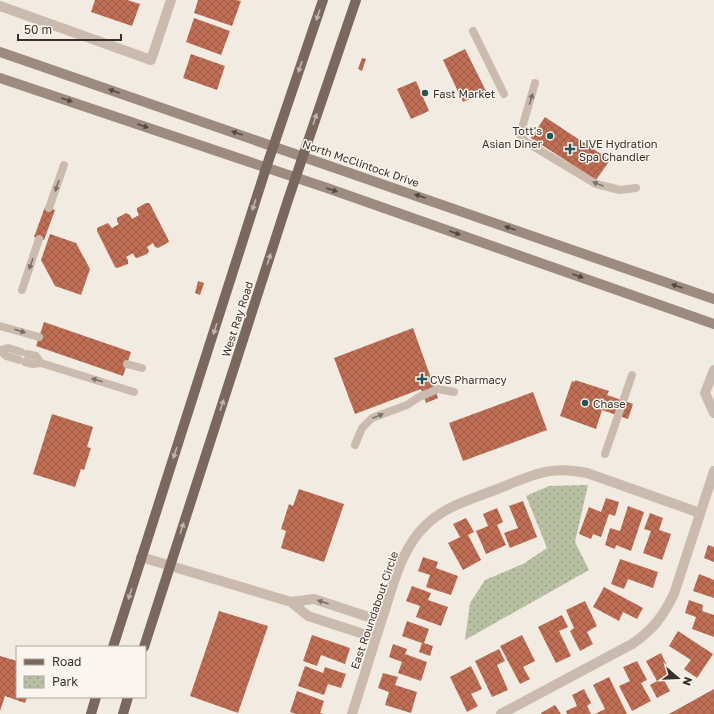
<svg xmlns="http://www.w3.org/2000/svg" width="714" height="714" viewBox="0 0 714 714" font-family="'Golos Text',sans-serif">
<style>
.park{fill:url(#park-dots)}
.building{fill:url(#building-cross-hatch)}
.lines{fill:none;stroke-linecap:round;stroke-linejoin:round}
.service{stroke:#cabbae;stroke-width:8}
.minor{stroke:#cabbae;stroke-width:10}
.secondary{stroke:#9e8b7f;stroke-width:10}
.primary{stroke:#7a685e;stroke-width:10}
.oneway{fill:#c0b6ad}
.oneway2{fill:#534741}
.oneway3{fill:#7b6f66}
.poi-dot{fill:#235559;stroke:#faf5ee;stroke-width:1.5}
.labels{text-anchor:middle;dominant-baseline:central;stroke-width:3;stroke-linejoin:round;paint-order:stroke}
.poi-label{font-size:11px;fill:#3a302c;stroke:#faf5ee;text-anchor:start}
.street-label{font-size:11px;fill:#3a302c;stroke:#faf5ee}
</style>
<defs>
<pattern id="park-dots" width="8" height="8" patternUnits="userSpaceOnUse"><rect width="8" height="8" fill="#b7c1a2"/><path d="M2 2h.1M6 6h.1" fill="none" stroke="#969d84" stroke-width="1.8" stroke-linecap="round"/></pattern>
<pattern id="building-cross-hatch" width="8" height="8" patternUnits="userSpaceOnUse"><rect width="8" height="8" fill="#bf6e54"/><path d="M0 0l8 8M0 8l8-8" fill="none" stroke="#9c5b46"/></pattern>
</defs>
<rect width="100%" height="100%" fill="#f2ebe2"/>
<path class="park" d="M588 485 575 542 589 570 465 640 470 603 485 580 523 564 547 548 526 496 549 486Z"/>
<path class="building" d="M95 0H127L140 4 132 26 91 12Z
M198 0H236L241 1 232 26 194 13Z
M194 18 230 31 221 55 186 42Z
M465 49 486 91 463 102 443 60Z
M191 54 225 66 217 90 183 78Z
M362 58 366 59 362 71 358 69Z
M416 81 429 111 411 119 397 89Z
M545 117 610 160 596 180 531 138Z
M146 203H149L151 206 168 239 169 242 158 248 155 247 153 243 147 247 149 251 147 254 137 258 135 257 133 253 126 257 128 260V264L117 268 115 267 97 231V228L108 223 112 228 119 224 117 221V218L126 213 130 215 132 219 139 215 137 211V208Z
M45 207 55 210 44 240 34 237Z
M50 234 76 243 90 269 81 295 55 286 41 260Z
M198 281 204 283 200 295 195 293Z
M44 322 131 352 123 376 36 346Z
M413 328 438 398 426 403 421 389 355 414 334 358Z
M575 380 609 391 607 395 633 404 628 419 602 410 596 429 560 416 572 381 575 382Z
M533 392 547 430 463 461 449 423Z
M52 414 93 427 87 447 91 448 84 470 81 469 75 487 33 474Z
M299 489 344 504 324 562 281 548 286 531 281 529 289 504 293 506Z
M606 498 619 502 615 516 609 514 601 537 593 534 591 539 579 534 589 507 601 512Z
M523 501 537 537 510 548 504 533 518 528 509 506Z
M628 506 644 512 631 551 616 545 615 549 605 545 610 528 620 531Z
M497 508 503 522 497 525 506 545 486 554 476 531 488 526 483 514Z
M650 513 663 518 659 530 671 534 662 560 643 553 651 531 644 529Z
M466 518 474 532 468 535 481 560 463 570 448 543 460 537 453 524Z
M708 545 714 547V562L704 558Z
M423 557 438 562 436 568 458 576 451 595 426 587 430 575 418 571Z
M620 559 658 572 653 588 628 579 624 589 611 584Z
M699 574 714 580V598L693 591Z
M412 586 431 593 428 600 448 607 441 626 416 617 420 606 406 601Z
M604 587 643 608 637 619 623 612 619 621 593 607Z
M689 600 703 605 702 611 714 615V637L692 629 696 617 685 613Z
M585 601 597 626 587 632 593 644 580 651 570 631 574 628 566 610Z
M219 611 268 626 238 713 190 696Z
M562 615 568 627 559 631 571 656 556 663 538 627Z
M407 621 429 629 424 643 433 646 430 656 419 652 422 643 402 636Z
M678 631 713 654 697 678 684 669 691 660 669 646Z
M312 635 350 648 345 664 321 655 317 666 303 661Z
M522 635 535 661 523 667 530 679 520 684 500 646Z
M393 644 407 649 405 654 427 662 421 681 398 673 402 662 389 657Z
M499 649 505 661 497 665 508 690 492 697 475 661Z
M661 653 672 676 664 680 670 691 657 698 650 685 657 681 646 661Z
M0 656 17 661V697H27L25 703 5 696 0 711Z
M637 661 647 680 641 683 651 701 632 711 619 686 630 681 623 667Z
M305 666 323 673 325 667 346 674 341 688 328 684 324 695 298 686Z
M471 666 482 689 471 694 478 706 467 712 450 677Z
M383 673 398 677 395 685 417 692 411 713 385 705 389 692 378 688Z
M609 677 627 714H595L605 709 593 685Z
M584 689 591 703 587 706 591 714H567L566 711 577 706 572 695Z
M714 689V714H669Z
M297 691 324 701 320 713 323 714H296L290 712Z
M555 705 561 714H541V713Z"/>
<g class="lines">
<path class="service" d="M473 31 504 94
M535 83 522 128 521 136 526 142 596 184 620 190 636 188
M49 208 64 165
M22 290 39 239
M0 326 39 337
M0 350 6 356 19 360
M1 350 8 348 21 352
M27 354 36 356 41 363
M25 362 33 364 41 363 134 392
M127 364 142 368
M355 445 362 428 372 418 407 405 419 397 438 389 454 392
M605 454 632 375"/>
<path class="minor" d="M0 6 151 60 171 0
M714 370 705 393 714 413
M141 557 291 602 308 616 376 638
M291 602 314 599 381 621
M352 714C363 680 373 646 384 613 394 582 402 547 427 524 447 505 475 498 500 488 533 475 551 465 587 473L700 513
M501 714 632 644C653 630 663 616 674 594L714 471"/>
<path class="secondary" d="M0 52 714 299
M0 78 327 188 714 324"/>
<path class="primary" d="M113 647 266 168 323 0
M144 647 288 200 356 0
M91 714 96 697
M123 714 128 697"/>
</g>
<defs><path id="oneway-solid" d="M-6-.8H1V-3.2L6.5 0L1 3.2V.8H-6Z"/></defs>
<g class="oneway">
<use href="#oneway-solid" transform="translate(318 15) rotate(109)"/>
<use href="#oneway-solid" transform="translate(300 67) rotate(109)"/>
<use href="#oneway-solid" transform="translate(315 119) rotate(-71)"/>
<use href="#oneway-solid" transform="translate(254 205) rotate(108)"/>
<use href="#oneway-solid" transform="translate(269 259) rotate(-72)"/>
<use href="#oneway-solid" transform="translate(215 329) rotate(108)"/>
<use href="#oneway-solid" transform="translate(222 405) rotate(-72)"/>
<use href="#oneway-solid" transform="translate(175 453) rotate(108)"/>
<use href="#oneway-solid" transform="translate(182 528) rotate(-72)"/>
<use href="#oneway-solid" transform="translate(130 594) rotate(108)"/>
</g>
<g class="oneway2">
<use href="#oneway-solid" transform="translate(114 91) rotate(-161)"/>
<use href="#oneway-solid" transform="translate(67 100) rotate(19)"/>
<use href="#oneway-solid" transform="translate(143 126) rotate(19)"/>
<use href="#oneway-solid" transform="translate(237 133) rotate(-161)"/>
<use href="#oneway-solid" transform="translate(332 190) rotate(19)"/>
<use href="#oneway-solid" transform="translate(420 196) rotate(-161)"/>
<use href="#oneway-solid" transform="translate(510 228) rotate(-161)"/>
<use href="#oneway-solid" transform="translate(455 233) rotate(19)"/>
<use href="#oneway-solid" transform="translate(578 276) rotate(19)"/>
<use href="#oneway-solid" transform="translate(677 286) rotate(-161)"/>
</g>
<g class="oneway3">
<use href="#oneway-solid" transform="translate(531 99) rotate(-73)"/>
<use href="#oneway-solid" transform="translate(598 184) rotate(-158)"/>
<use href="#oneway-solid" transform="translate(57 186) rotate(109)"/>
<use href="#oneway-solid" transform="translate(31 264) rotate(109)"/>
<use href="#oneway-solid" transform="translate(20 331) rotate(18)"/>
<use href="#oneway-solid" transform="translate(97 380) rotate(-162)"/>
<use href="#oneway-solid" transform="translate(378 416) rotate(-22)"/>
<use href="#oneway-solid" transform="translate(323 602) rotate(-162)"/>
</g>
<g class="poi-dot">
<circle cx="425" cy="93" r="4"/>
<circle cx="550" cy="136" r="4"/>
<path d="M568 143h4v4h4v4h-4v4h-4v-4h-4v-4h4z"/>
<path d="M420 373h4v4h4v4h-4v4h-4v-4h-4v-4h4z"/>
<circle cx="585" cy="403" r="4"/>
</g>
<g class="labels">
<g class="poi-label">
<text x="433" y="93">Fast Market</text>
<text x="542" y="130" text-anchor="end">Tott's<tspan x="542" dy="13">Asian Diner</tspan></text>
<text x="579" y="143">LIVE Hydration<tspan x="579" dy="13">Spa Chandler</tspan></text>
<text x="430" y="379">CVS Pharmacy</text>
<text x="593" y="403">Chase</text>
</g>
<g class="street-label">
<text transform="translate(361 163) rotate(19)">North McClintock Drive</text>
<text transform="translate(237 319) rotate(-72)">West Ray Road</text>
<text transform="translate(374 610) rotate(-71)">East Roundabout Circle</text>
</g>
</g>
<rect x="16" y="646" width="130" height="52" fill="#faf5ee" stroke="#ada6a0"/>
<rect x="24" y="659" width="20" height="6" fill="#7a685e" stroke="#ada6a0"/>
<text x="52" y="666" font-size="12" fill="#3a302c">Road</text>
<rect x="24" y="676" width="20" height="12" fill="url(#park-dots)" stroke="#ada6a0"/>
<text x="52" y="686" font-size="12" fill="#3a302c">Park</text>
<g transform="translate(678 678) rotate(109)" stroke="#faf5ee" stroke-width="3" paint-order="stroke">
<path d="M0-3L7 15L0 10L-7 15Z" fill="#3a302c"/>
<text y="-6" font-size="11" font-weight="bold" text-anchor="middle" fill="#3a302c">N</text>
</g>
<path d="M18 34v6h103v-6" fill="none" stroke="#3a302c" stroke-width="2"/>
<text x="24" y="34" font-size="12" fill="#3a302c" stroke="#faf5ee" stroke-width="3" paint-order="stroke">50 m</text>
</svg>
